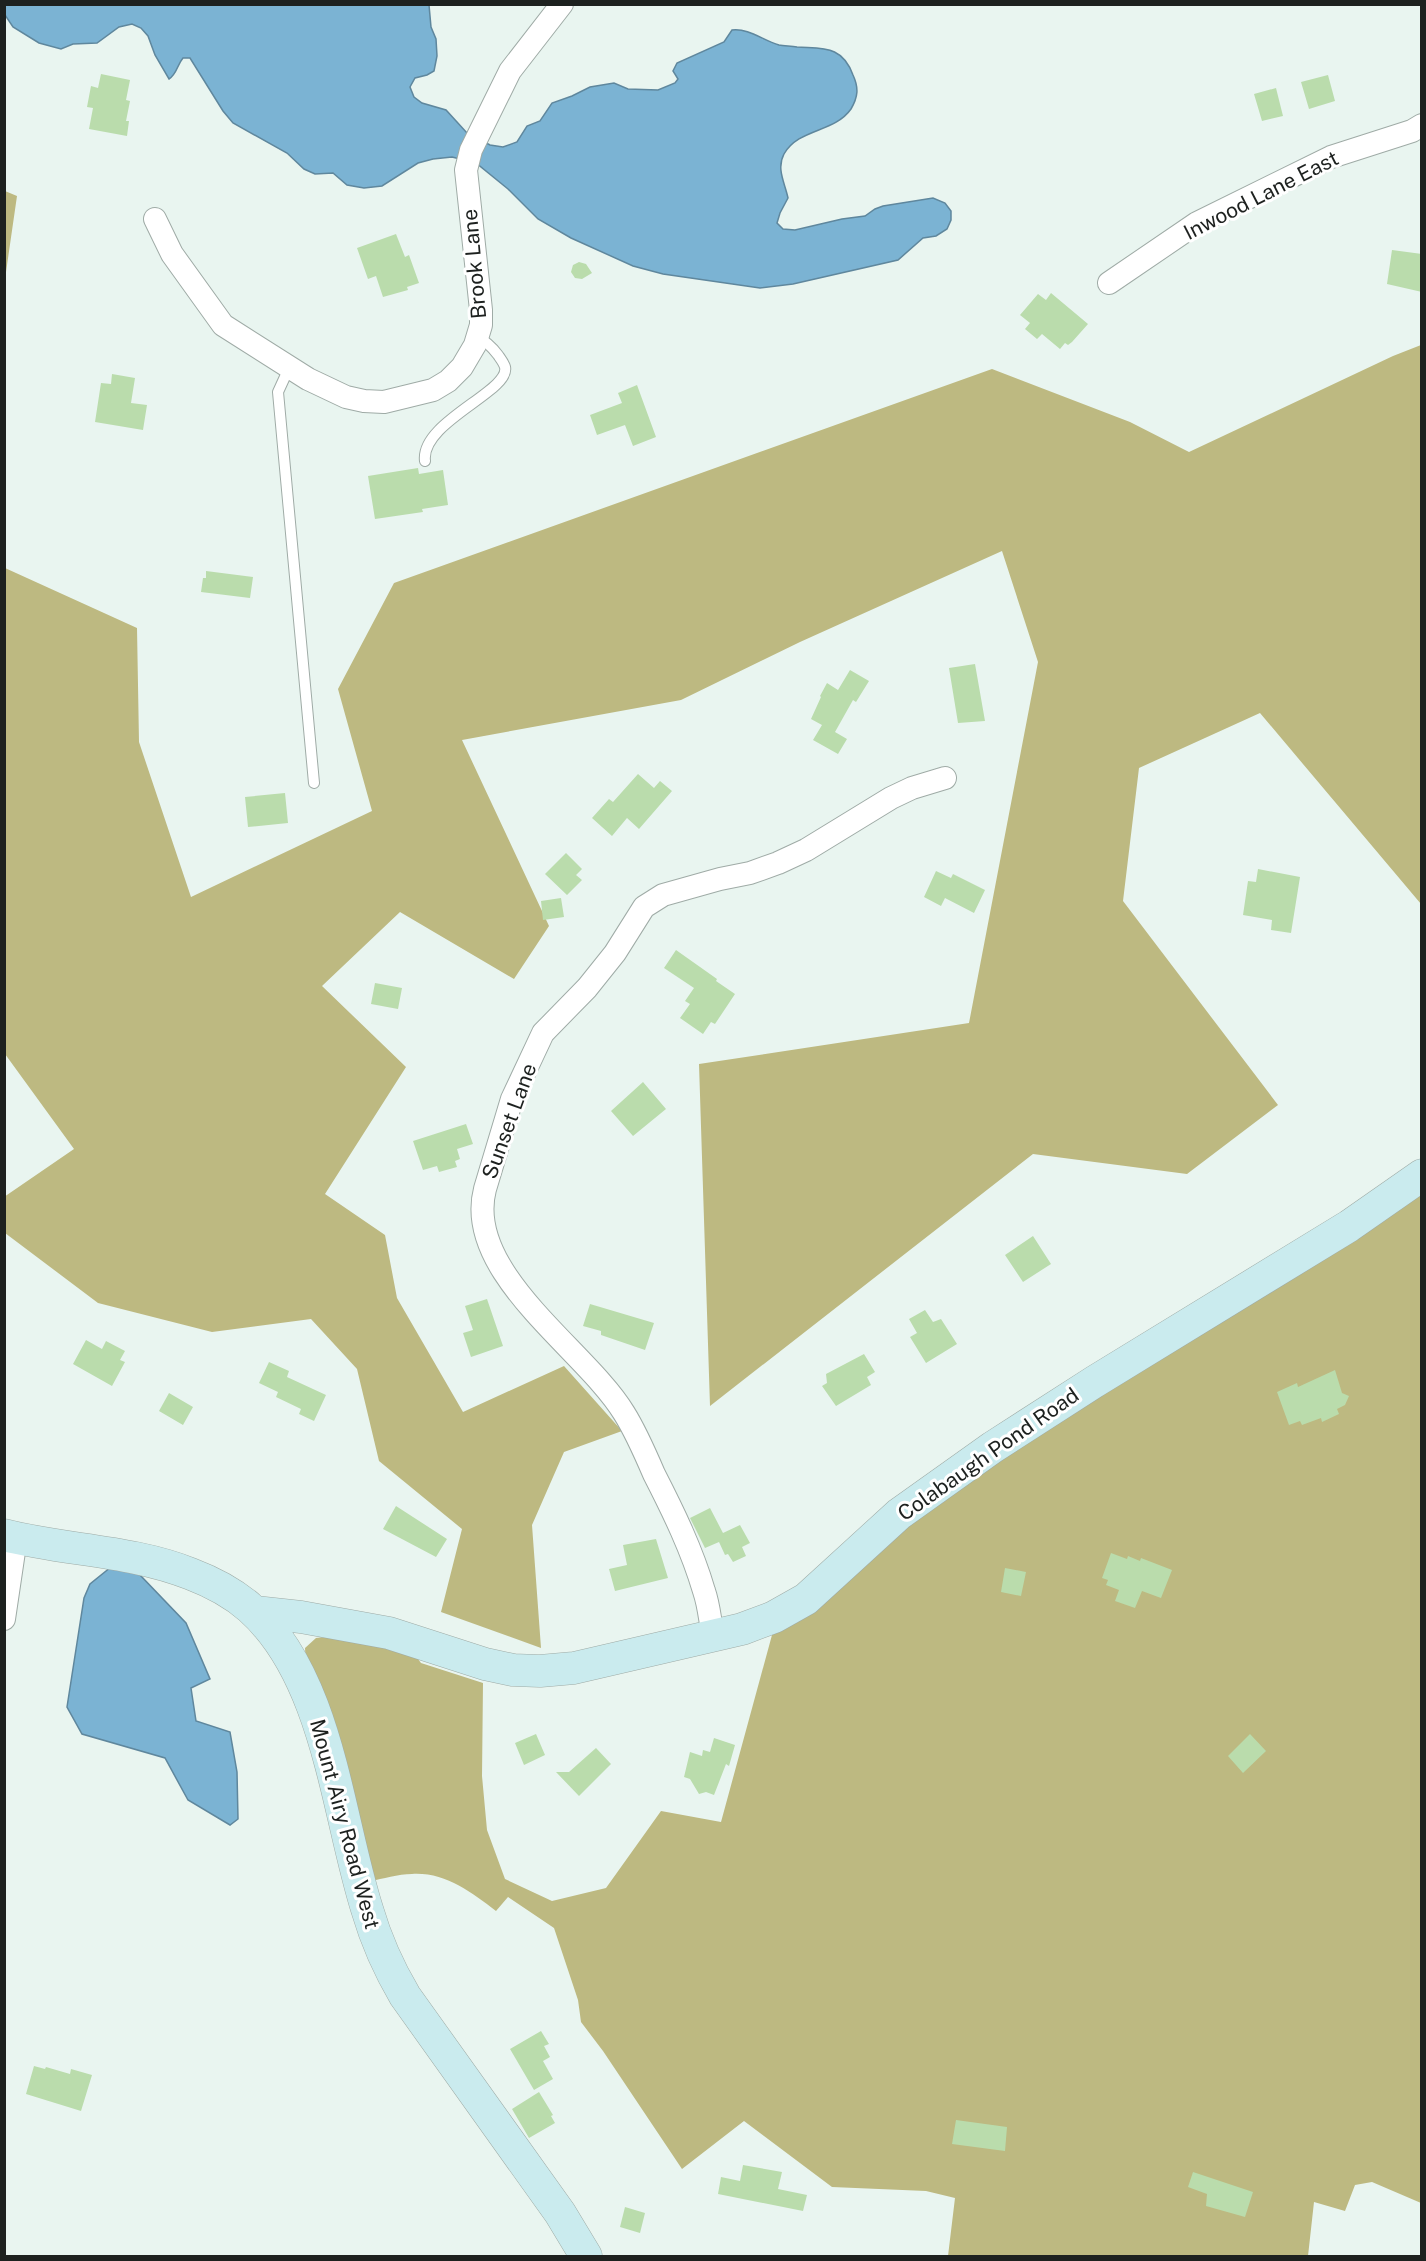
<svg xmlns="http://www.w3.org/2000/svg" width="1426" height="2261" viewBox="0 0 1426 2261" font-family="'Public Sans',sans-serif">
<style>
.forest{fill:#bdb981}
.water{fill:#7bb3d3;stroke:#5f879d;stroke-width:1.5}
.building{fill:#badcac}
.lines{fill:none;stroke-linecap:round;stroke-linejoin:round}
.lane-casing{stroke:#9faba6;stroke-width:12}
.street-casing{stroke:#9faba6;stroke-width:24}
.secondary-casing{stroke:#9faba6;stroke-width:33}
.lane{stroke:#fff;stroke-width:10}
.street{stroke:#fff;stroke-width:22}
.secondary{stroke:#caebee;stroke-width:32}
.labels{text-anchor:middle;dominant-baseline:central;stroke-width:6;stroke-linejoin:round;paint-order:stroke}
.street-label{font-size:21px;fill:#1d211f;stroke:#fff}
</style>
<rect width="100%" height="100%" fill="#e9f5f0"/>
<path class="forest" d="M5 191 17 196 5 279Z
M1421 345V904L1260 713 1139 768 1123 901 1278 1105 1187 1174 1033 1154 710 1406 699 1064 969 1023 1038 662 1002 551 800 642 681 700 462 740 549 926 514 979 400 912 322 986 406 1067 325 1194 385 1235 397 1298 463 1412 564 1366 622 1431 564 1452 532 1525 541 1648 441 1612 462 1529 379 1461 357 1369 311 1319 212 1332 98 1303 5 1233 4 1197 74 1149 5 1054V568L137 628 139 742 191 897 372 811 338 689 394 583 992 369 1130 422 1189 452 1393 356Z
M1421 1190V2203L1372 2182 1355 2185 1345 2211 1314 2202 1308 2256H948L955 2198 926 2191 832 2187 744 2121 682 2169 603 2051 581 2022 578 2000 554 1928 508 1897 496 1911C471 1892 445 1872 412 1874 398 1874 383 1879 370 1881L306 1666 305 1648 316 1638 340 1635 412 1651 421 1663 483 1683 482 1776 487 1830 505 1879 552 1901 606 1888 661 1811 721 1822 772 1635 788 1625 873 1551 983 1465Z"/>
<path class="water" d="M5 4 429 5 431 27 436 39 437 56 434 71 427 75 415 78 410 87 414 97 422 103 446 110 467 133 490 145 503 147 517 142 527 126 540 121 552 103 572 96 590 87 614 83 628 89 658 90 675 83 678 79 673 71 677 63 724 42 732 30C749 28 762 40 779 45 784 46 791 46 797 47 823 49 842 45 853 75 859 88 858 97 851 109 834 133 799 128 784 154 776 169 785 183 788 198L780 213 777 223 783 229 795 230 842 219 865 216 875 209 883 206 933 198 945 203 951 211V220L947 229 936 236 923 238 898 260 793 284 760 288 663 274 633 266 571 238 538 219 508 189 476 163 452 157 433 159 418 163 382 186 364 188 347 185 333 173 315 174 304 169 287 153 233 123 223 111 190 58H183C177 65 177 74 169 79L155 55 148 36 141 28 132 24 119 27 97 43 73 44 61 49 39 43 13 27 5 15Z
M111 1567 139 1574 186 1623 210 1679 191 1688 196 1721 230 1732 237 1772 238 1819 230 1825 188 1800 165 1758 82 1734 67 1707 84 1598 90 1584Z"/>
<path class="building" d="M101 74 130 80 126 100 130 101 126 121H129L127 136 89 129 93 108 87 107 91 86 98 88Z
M1328 75 1335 101 1309 109 1301 82Z
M1276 88 1283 116 1262 121 1254 94Z
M396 234 405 257 409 255 419 283 407 287 408 290 383 297 376 276 368 279 357 248Z
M1392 250 1422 254V292L1387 284Z
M579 262 586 264 592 273 582 279 575 278 571 272 573 265Z
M1051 293 1088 324 1072 342 1068 345 1065 343 1060 349 1042 334 1037 339 1025 329 1030 323 1020 315 1038 294 1046 300Z
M112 374 135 378 131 403 147 405 143 430 95 422 101 383 111 384Z
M637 385 656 437 633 446 625 425 597 435 590 415 622 403 618 393Z
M418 468 419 474 443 470 448 505 422 509 423 512 375 519 368 476Z
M206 571 253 577 250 598 201 592 203 578H206Z
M975 664 985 721 958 723 949 668Z
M850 670 869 681 856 702 853 700 835 732 847 739 838 754 813 740 822 725 811 719 821 697 820 696 827 683 838 690Z
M638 774 654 788 660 781 672 791 639 829 627 818 612 836 592 818 609 799 613 802Z
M285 793 288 823 248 827 245 797Z
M566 853 582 869 576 875 582 880 567 895 545 874Z
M1258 869 1300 877 1291 933 1271 930 1272 920 1243 915 1248 881 1256 882Z
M936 871 951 878 953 874 985 890 974 913 945 898 941 906 924 897Z
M561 898 564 917 543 920 541 901Z
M676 950 717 979 716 981 735 994 715 1024 711 1022 703 1034 680 1018 690 1004 685 1001 694 988 664 968Z
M375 983 402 988 398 1009 371 1004Z
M643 1082 666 1109 633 1136 611 1111Z
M466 1124 473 1144 457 1149 460 1159 455 1161 457 1167 439 1172 437 1166 423 1170 413 1141Z
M1033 1236 1051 1264 1023 1282 1005 1255Z
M487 1299 503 1346 471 1357 463 1333 473 1330 465 1306Z
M590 1304 654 1323 645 1350 601 1335V1331L583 1326Z
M925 1310 933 1322 941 1319 957 1344 926 1363 910 1337 917 1333 909 1319Z
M86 1340 102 1349 106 1341 125 1351 120 1360 125 1362 112 1386 73 1364Z
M864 1354 875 1372 867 1377 871 1385 836 1406 822 1386 827 1383 826 1374Z
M269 1362 289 1371 287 1377 326 1395 314 1421 299 1414 301 1409 276 1397 278 1392 259 1383Z
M1335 1370 1342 1393 1349 1396 1345 1405 1337 1409 1339 1414 1322 1422 1321 1418 1302 1425 1300 1421 1289 1425 1277 1392 1297 1383 1298 1387Z
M169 1393 193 1407 183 1425 159 1411Z
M396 1506 447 1539 436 1557 383 1529Z
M710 1508 723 1533 740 1525 750 1543 742 1547 746 1556 733 1562 728 1554 725 1555 719 1542 705 1548 690 1518Z
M656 1539 668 1578 615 1591 609 1569 627 1565 623 1545Z
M1111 1553 1127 1559 1128 1556 1140 1561 1141 1558 1172 1570 1161 1598 1142 1591 1135 1608 1115 1601 1119 1590 1106 1585 1108 1580 1102 1578Z
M1005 1568 1026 1572 1021 1596 1001 1592Z
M536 1734 545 1755 524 1765 515 1743Z
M1250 1734 1266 1751 1243 1773 1228 1756Z
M714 1738 735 1745 729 1766 726 1764 714 1795 706 1792 699 1794 690 1779 684 1777 690 1752 702 1756 703 1750 710 1752Z
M596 1748 611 1764 579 1796 556 1772H569Z
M541 2031 549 2044 544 2046 550 2057 543 2061 553 2079 534 2090 510 2049Z
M34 2066 45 2069 46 2067 70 2074 71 2069 92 2075 81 2111 26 2094Z
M539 2092 553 2115 551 2116 555 2123 529 2138 512 2109Z
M956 2120 1007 2127 1005 2151 952 2144Z
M743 2165 782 2172 778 2189 807 2195 803 2211 718 2194 721 2177 740 2181Z
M1193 2172 1253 2192 1245 2217 1206 2206 1207 2194 1188 2187Z
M625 2207 645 2213 640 2233 620 2227Z"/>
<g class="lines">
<g class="lane-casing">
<path id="lane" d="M289 368 278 392 314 783
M425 461C420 422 511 391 505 367 504 363 500 358 498 355 492 347 486 341 477 337"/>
</g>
<g class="street-casing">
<path id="street" d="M155 219 172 254 223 325 308 379 346 397 364 401 384 402 433 390 448 381 462 367 475 345 481 325V310L466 170 471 150 510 71 562 4
M1109 283 1197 223 1331 157 1412 131 1422 125
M4 1619 16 1538
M713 1635C710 1621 709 1605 704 1591 692 1550 673 1511 654 1474 645 1453 636 1432 624 1413 586 1350 463 1273 485 1189L512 1099 543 1033 587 988 615 953 644 907 663 895 720 879 750 873 778 863 806 850 891 798 912 788 945 778"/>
</g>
<g class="secondary-casing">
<path id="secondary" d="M4 1535C67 1551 131 1550 191 1574 212 1582 233 1593 250 1608 328 1677 337 1814 367 1909 376 1940 389 1969 405 1996L560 2213 586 2256
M255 1612 301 1617 389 1633 485 1664 513 1670 540 1671 574 1668 742 1629 774 1617 806 1599 899 1514 993 1447 1094 1382 1349 1226 1422 1175"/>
</g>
<use href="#lane" class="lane"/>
<use href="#street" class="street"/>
<use href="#secondary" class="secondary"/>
</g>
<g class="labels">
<g class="street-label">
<text transform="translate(1261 195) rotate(-27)">Inwood Lane East</text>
<text transform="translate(474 264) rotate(-95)">Brook Lane</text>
<text transform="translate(509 1121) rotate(-70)">Sunset Lane</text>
<text transform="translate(988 1454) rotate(-35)">Colabaugh Pond Road</text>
<text transform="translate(345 1824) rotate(75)">Mount Airy Road West</text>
</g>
</g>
<rect width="1426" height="2261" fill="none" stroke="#1d211f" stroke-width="12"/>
</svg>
